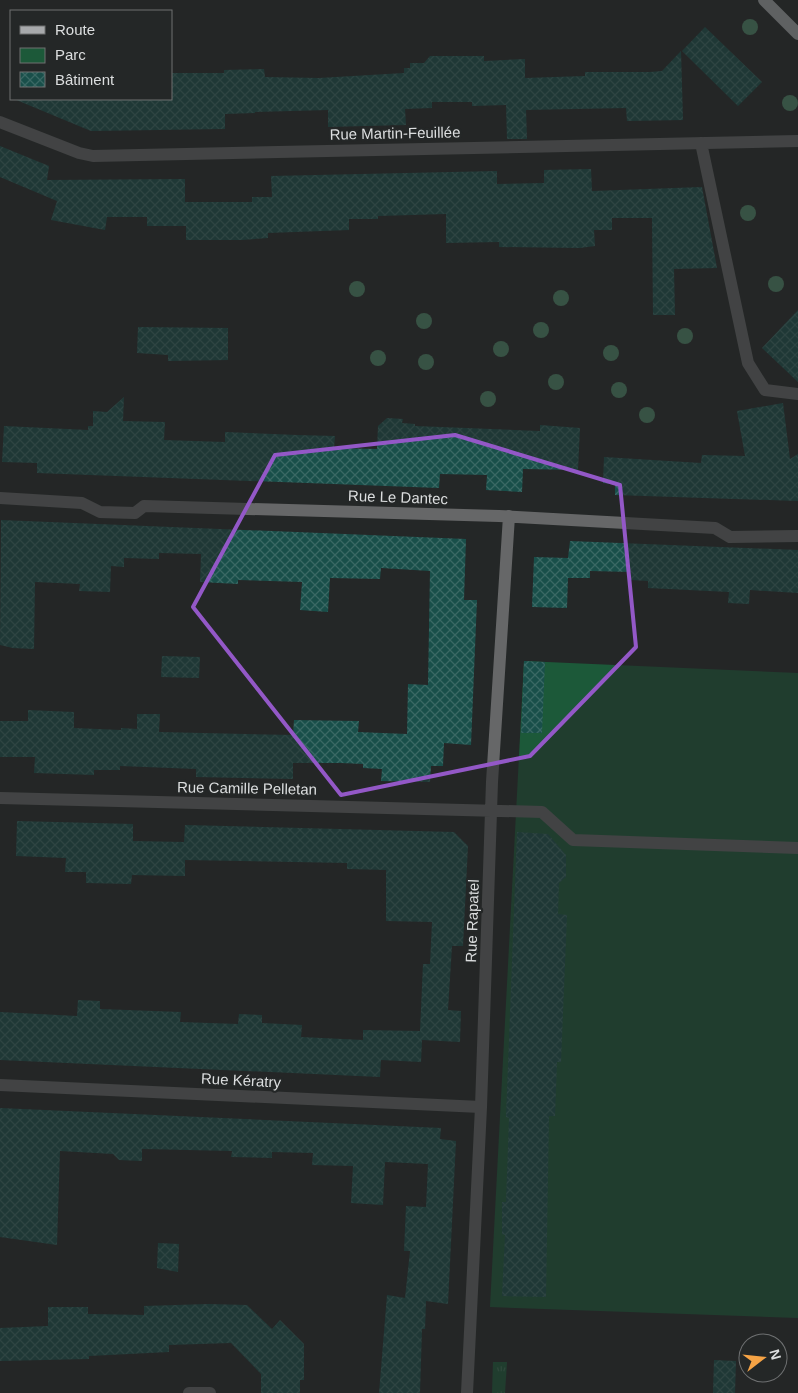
<svg xmlns="http://www.w3.org/2000/svg" width="798" height="1393" viewBox="0 0 798 1393" font-family="Arial,sans-serif">
<style>
.grass{fill:url(#grass-tufts)}
.green{fill:#1c5939}
.building{fill:url(#building-cross-hatch)}
.lines{fill:none;stroke-linecap:round;stroke-linejoin:round}
.minor{stroke:#666768;stroke-width:12}
.major{stroke:#a7a9ab;stroke-width:12}
.tree{fill:#4f8768}
.marked{fill:none;stroke:#9358c7;stroke-width:4;stroke-linejoin:round}
.labels{text-anchor:middle;dominant-baseline:central;stroke-width:4.5;stroke-linejoin:round;paint-order:stroke}
.street-label{font-size:15px;fill:#dcdedf;stroke:#242727}
</style>
<defs>
<pattern id="grass-tufts" width="24" height="20" patternUnits="userSpaceOnUse" patternTransform="scale(1.25)"><rect width="24" height="20" fill="#1c5939"/><path d="M3 7l-1-3M5 7V3M7 7l1-3M15 17l-1-3M17 17v-4M19 17l1-3" fill="none" stroke="#3c7055"/></pattern>
<pattern id="building-cross-hatch" width="8" height="8" patternUnits="userSpaceOnUse" patternTransform="scale(1.25)"><rect width="8" height="8" fill="#194f4a"/><path d="M0 0l8 8M0 8l8-8" fill="none" stroke="#3a6864"/></pattern>
</defs>
<rect width="100%" height="100%" fill="#242727"/>
<path class="grass" d="M493 1362H507L505 1393H492Z"/>
<path class="green" d="M524 661 798 673V1318L490 1307Z"/>
<path class="building" d="M705 27 762 82 738 106 682 51Z
M681 51 683 120 627 121 626 108 526 110 527 139H507L506 105 472 106V102H432V108L405 109 406 125 328 127V110L255 112V113L225 114V129L91 131 14 99H171V73H224V70L264 69 265 77 319 78 404 73V68H410V63H424L430 56H484V61L525 59V78L585 76V72H650L662 71Z
M0 146 49 166 47 180 185 179V202H252V197H272L271 176 497 171V184L544 183V170L591 169 592 191 702 187 717 268 674 269 675 315H653L652 218H612V230H594L595 246 580 248 499 247V242L446 243V214L378 216V219H349V230L268 233V238L242 240H186V226H147V217H107L105 230 51 220 57 201 0 177Z
M798 310V382L762 348Z
M138 327 228 328V360L168 361V355L137 353Z
M124 397 123 421 165 422 164 440 225 442V432L297 435 335 436 334 448 377 449 378 426 387 418 403 419 402 423 415 424V426L540 431V425L580 428 578 470 523 469 522 492 486 490 487 475 440 474 439 488 37 473V463L2 462 4 426 88 430V426H93V411L107 412Z
M783 403 790 459 798 454V501L615 495V484L603 483 604 457 701 463 702 455 745 456 737 411Z
M1 520 466 539 464 600H477L471 745 444 743 443 766H431L430 782 381 781 382 769 363 768V764L341 763H293V779L196 777V769L120 766V770H94V775L34 773 35 757H0V721H28V710L74 712V728L121 730V728L137 729V714H160L159 732 293 735 294 720 359 721 358 732 407 734 408 684 428 685 430 571 381 568 380 579 330 578 328 612 300 610 302 582 238 580V584L200 582 201 554 159 553V559L124 558V567L111 566 110 592 79 591 80 584 35 582 34 649 13 648 0 645Z
M570 541 798 550V593L750 590 749 604 728 603 729 592 648 588V581L631 580V572L590 571V578H568L567 608 532 607 534 557 568 558Z
M162 656 200 657 199 678 161 677Z
M524 661 545 662 542 733H521Z
M17 821 133 824V841L184 842 185 825 454 832 468 846 463 946H452L448 1010 461 1011 460 1042 422 1040 421 1062 381 1060 380 1077 0 1060V1012L77 1016 78 1000 100 1001V1009L181 1012 180 1022 238 1024 239 1014 262 1015V1023L302 1025 301 1037 363 1040V1030L420 1031 423 964H430L432 922 386 921V870L347 869V863L185 860V876L132 875 131 884 86 883V872H65L66 858 16 856Z
M517 832 548 834 566 855V877L559 883 558 914 567 915 561 1062H557L555 1116H549L546 1297 502 1296 505 1235 502 1234V1202H506L509 1118 506 1117Z
M0 1108 441 1128 440 1139 456 1141 448 1304 426 1301 425 1329H422L420 1393H379L387 1295 405 1298 410 1251H404L406 1206 426 1207 428 1164 385 1162 383 1205 351 1203 353 1166 312 1165 313 1153 272 1152V1158L231 1157 232 1151 142 1149V1161L119 1160 113 1154 60 1151 57 1245 0 1237Z
M158 1243 179 1244 178 1272 157 1268Z
M208 1304 247 1305 272 1329 280 1320 304 1344V1380H300V1393H261V1374L231 1343 169 1345V1352L89 1356V1359L0 1361V1328L48 1326V1307H88V1314L144 1315V1306Z
M714 1360 736 1361 735 1393H713Z"/>
<g class="lines">
<path class="minor" d="M0 122 79 153 93 156 798 141
M701 143 748 363 765 390 798 394
M0 498 82 503 100 512 135 513 144 506 499 516 715 528 730 537 798 536
M0 798 542 812 573 840 798 848
M0 1085 481 1107
M189 1393H210
M467 1393 481 1107 492 782 509 516"/>
<path class="major" d="M764 0 798 34"/>
</g>
<g class="tree">
<circle cx="750" cy="27" r="8"/>
<circle cx="790" cy="103" r="8"/>
<circle cx="748" cy="213" r="8"/>
<circle cx="776" cy="284" r="8"/>
<circle cx="357" cy="289" r="8"/>
<circle cx="561" cy="298" r="8"/>
<circle cx="424" cy="321" r="8"/>
<circle cx="541" cy="330" r="8"/>
<circle cx="685" cy="336" r="8"/>
<circle cx="501" cy="349" r="8"/>
<circle cx="611" cy="353" r="8"/>
<circle cx="378" cy="358" r="8"/>
<circle cx="426" cy="362" r="8"/>
<circle cx="556" cy="382" r="8"/>
<circle cx="619" cy="390" r="8"/>
<circle cx="488" cy="399" r="8"/>
<circle cx="647" cy="415" r="8"/>
</g>
<path d="M0 0H798V1393H0ZM455 435 620 485 636 647 530 756 341 795 193 607 275 455Z" fill="#242727" fill-opacity=".55" fill-rule="evenodd"/>
<path class="marked" d="M455 435 620 485 636 647 530 756 341 795 193 607 275 455Z"/>
<g class="labels">
<g class="street-label">
<text transform="translate(395 133) rotate(-1)">Rue Martin-Feuillée</text>
<text transform="translate(398 497) rotate(2)">Rue Le Dantec</text>
<text transform="translate(247 788) rotate(1)">Rue Camille Pelletan</text>
<text transform="translate(472 921) rotate(-88)">Rue Rapatel</text>
<text transform="translate(241 1080) rotate(3)">Rue Kératry</text>
</g>
</g>
<rect x="10" y="10" width="162" height="90" fill="#242727" stroke="#6e7071"/>
<rect x="20" y="26" width="25" height="8" fill="#a7a9ab" stroke="#6e7071"/>
<text x="55" y="35" font-size="15" fill="#dcdedf">Route</text>
<rect x="20" y="48" width="25" height="15" fill="#1c5939" stroke="#6e7071"/>
<text x="55" y="60" font-size="15" fill="#dcdedf">Parc</text>
<rect x="20" y="72" width="25" height="15" fill="url(#building-cross-hatch)" stroke="#6e7071"/>
<text x="55" y="85" font-size="15" fill="#dcdedf">Bâtiment</text>
<g transform="translate(763 1358) rotate(74)"><circle r="24" fill="#242727" stroke="#6e7071"/>
<path d="M0-4L9 19L0 12L-9 19Z" fill="#f5a345"/>
<text y="-8" font-size="14" font-weight="bold" text-anchor="middle" fill="#dcdedf">N</text>
</g>
</svg>
